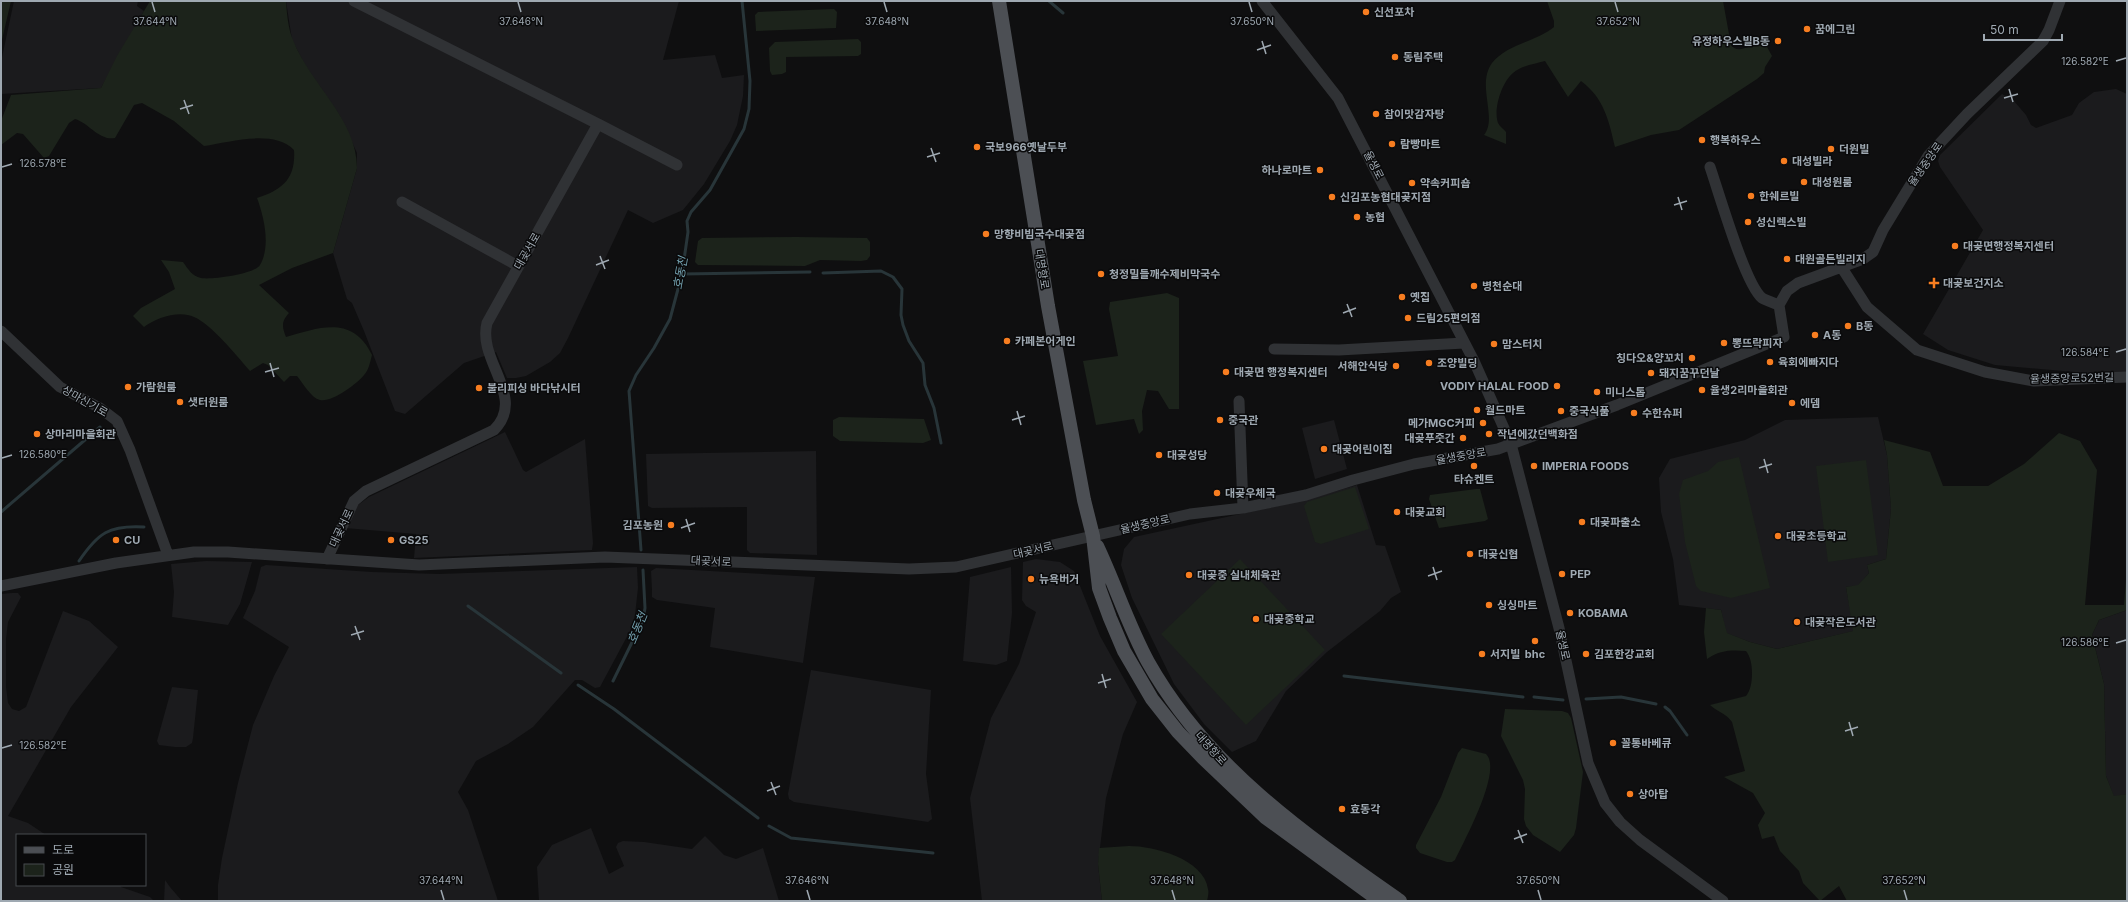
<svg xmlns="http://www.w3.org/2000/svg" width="2128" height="902" viewBox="0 0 2128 902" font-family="Inter,'Noto Sans KR',sans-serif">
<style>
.built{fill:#1b1b1d}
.green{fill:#1c231b}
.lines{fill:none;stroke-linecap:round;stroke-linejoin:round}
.stream{stroke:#283539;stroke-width:3}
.minor{stroke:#303235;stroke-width:11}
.major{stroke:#4c4f54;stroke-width:14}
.ticks{fill:none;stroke:#9fa9b2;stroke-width:1.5}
.poi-dot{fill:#f77d20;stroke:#0a0a0b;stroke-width:1.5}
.labels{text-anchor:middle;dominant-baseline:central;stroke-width:3;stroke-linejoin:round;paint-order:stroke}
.poi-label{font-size:11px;font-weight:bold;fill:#9fa9b2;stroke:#0a0a0b;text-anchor:start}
.street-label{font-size:11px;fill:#9fa9b2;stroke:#0a0a0b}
.water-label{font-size:12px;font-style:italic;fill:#74a1af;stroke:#0a0a0b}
.ticks-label{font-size:10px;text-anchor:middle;fill:#9fa9b2;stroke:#0a0a0b;stroke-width:3;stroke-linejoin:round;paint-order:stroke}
</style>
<rect width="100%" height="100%" fill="#0f0f10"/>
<path class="built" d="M14 1H138L137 6 144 11 101 88 1 94V62Z
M286 1H679L663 60 715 55 722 78 744 75 743 96 737 125 730 141 704 184 683 210 653 223 628 210 568 338 560 353 550 362 526 376 516 378H507L496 352 464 363 405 414 395 411 364 331 352 303 347 299 333 253 357 168V153L340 116 305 65 292 40Z
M2116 89 2127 94V373H2086L1995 365 1948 350 1923 334 1983 230 1940 167 1938 161 1940 155 2002 94 2014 101 2026 115 2031 125 2036 128 2072 115 2079 103 2094 92Z
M1878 417 1887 455 1891 509 1886 559 1867 565 1869 573 1858 586 1846 587 1854 631 1777 649 1750 642 1726 633 1721 610 1679 605 1673 559 1661 512 1659 478 1670 459 1745 440 1785 420Z
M1334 420 1347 469 1315 479 1302 428Z
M505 432 523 470 526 472 585 439 593 543 592 550 414 558 416 534 345 528 358 505 369 497Z
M816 451 817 555 750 553 747 550V507L652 508 648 506 646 454Z
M1357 485 1376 545 1385 546 1401 592 1391 598 1380 611 1327 652 1286 691 1256 741 1232 752 1204 724 1174 684 1132 598 1121 565 1124 549 1134 537 1305 500Z
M1036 559 1060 562 1074 571 1100 636 1137 702 1123 734 1106 798 1098 864 1102 901H982L970 798 991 718 1019 664 1036 612 1026 606 1022 600 1023 562Z
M206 561 252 562 240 604 228 625 172 617 174 592 171 564Z
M266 565 372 572 439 574 637 567 638 588 635 615 631 629 600 687 595 688 582 680H575L533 727 508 744 476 761 458 792 468 810 498 901H218V885L222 858 238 783 253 725 274 676 289 647 243 618 255 591 261 567Z
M1011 567 1012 613 1007 661 996 665 963 661 970 577Z
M656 568 815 577 803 663 710 647 715 608 657 600 652 597V590L651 571Z
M12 593H18L21 597 8 622 6 639V687L8 703 12 709 19 711 26 707 63 611 89 621 118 647 71 707 8 816 28 823 46 835H17V885H120L121 887 150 897 154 901H1V594Z
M2127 610V794L2114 797 2106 776 2104 684 2092 635 2099 620Z
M811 670 931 690 926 774 932 819 928 822 794 802 789 799 788 794Z
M172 687 198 690 193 738 192 743 186 747H175L159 745 157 741Z
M591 828 609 874 624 866 616 847 618 843 623 841 644 842 692 849 705 836 724 855 736 859 763 848 779 901H539L537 867 552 845Z
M165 880 170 887 182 901H164Z"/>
<path class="green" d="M1 1H11L1 44Z
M150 1H286C287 14 288 28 293 40 310 84 357 119 357 168L333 253 292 268 259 285 289 313C281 322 282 327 286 337 320 327 353 315 372 355 370 362 369 370 364 375 357 384 331 403 320 400 311 398 303 383 297 376H290L284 382 268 365 263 363 250 371C237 356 211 324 194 317 179 310 156 318 144 327L133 316 141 308 175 289 169 272 161 260 183 262C188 269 192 276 201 278 211 280 255 274 260 265 271 246 264 217 257 198 282 190 296 179 294 150 273 129 230 142 204 146L174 121 142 103 134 105 115 138C99 141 89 123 75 119L69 123 49 156 44 158 23 134 17 133 1 145V121L11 95 101 88 117 56Z
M1547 1H1723L1731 45C1738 55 1751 44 1762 43L1766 45 1772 56 1765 67 1764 73 1757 79 1679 130 1651 135 1615 147C1609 121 1604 98 1581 81L1568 97 1545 61C1534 64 1521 66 1513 73 1502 82 1493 109 1498 123 1500 127 1504 129 1506 132V144L1484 135C1498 118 1476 85 1492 63 1507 44 1536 42 1554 27V21Z
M834 9 837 12 836 28 756 31 755 15 758 12Z
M858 39 861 42V54L858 56 786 57V72L782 74 772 75 770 71 769 48 775 42Z
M797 237 867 238 870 242V256L867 260 861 261 820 260 805 266 698 265 695 262 698 241 702 238Z
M1167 293 1179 298V409H1169L1158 391 1147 390 1142 411 1143 430 1139 434 1134 419 1096 425 1083 361 1118 356 1109 309 1110 302Z
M839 417 924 419 931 440 923 443 840 441 833 436V420Z
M2059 433 2080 441 2097 470 2085 605H2124L2127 567V610L2099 620 2092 635 2104 684 2106 776 2114 796 2127 794V900L1847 901 1839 886 1820 901 1803 883 1799 871 1780 851 1774 836 1762 839 1758 825 1765 813 1753 793 1724 777 1745 771 1732 722C1726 713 1717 712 1710 705L1746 696C1754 687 1754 660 1746 651 1731 650 1720 650 1707 659L1704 632 1706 608 1721 610 1727 633 1750 642 1777 649 1853 631 1846 587 1858 585 1869 573 1867 565 1886 559 1891 509 1887 455 1884 440 1930 452 1943 486H1988L2024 464Z
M1739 457 1770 588 1731 598 1701 591 1696 586 1685 542 1679 494 1683 480 1708 471 1718 462Z
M1866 460 1878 555 1828 562 1816 466Z
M1355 487 1369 529 1321 544 1315 542 1304 506 1307 502Z
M1476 489H1480L1488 519 1485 521 1439 528 1429 499 1430 495Z
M1240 559 1325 650 1246 725 1161 634Z
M1505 709 1562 711 1568 713 1571 718 1583 772 1576 828 1574 835 1560 852 1533 835 1526 826 1524 819 1525 789 1523 780 1501 736Z
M1462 748 1486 754C1503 770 1464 841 1455 860L1452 862H1447L1420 853 1416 848V845L1441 797 1458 753Z
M1129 846C1154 846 1204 859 1208 889 1209 892 1208 897 1207 901H1102L1098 864 1099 848Z"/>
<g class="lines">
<path class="stream" d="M1049 1 1063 13
M823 273 881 271 893 277 902 289 901 315 903 325 909 341 923 363 925 385 934 408 941 443
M682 274 810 272
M1 512 100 427
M641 550 629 391 636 375 654 348 670 319 682 274 688 232 687 221 691 212 710 190 744 129 749 109 750 81 742 1
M79 561C98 533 109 525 144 527
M468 606 561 673
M1344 676 1523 697
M613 681 643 620 645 608 643 570
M578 685 614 709 758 818
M1534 697 1563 700
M1586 699 1621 697 1656 704
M1665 707 1670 711 1687 735
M769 826 791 838 933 853"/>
<path class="minor" d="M1262 1 1338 98 1474 361 1511 444 1559 628 1588 763 1605 803 1620 822 1640 840 1723 901
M598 124 677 165
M1710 167C1719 193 1745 284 1762 298 1767 301 1774 303 1779 305
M402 202 518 266
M1842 268 1867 307 1917 350 1985 372 2034 381 2127 377
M1 331 60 387 100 408 117 421 130 450 168 555
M1274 349 1339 350 1464 343
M1239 401 1243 508
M327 559 354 501 366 491 494 430C527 397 477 361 487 323L598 124 354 1
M1 586 116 563 194 552H228L419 565 605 557 909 569 956 567 1190 514 1243 508 1306 495 1353 480 1414 464 1498 449 1617 405 1784 337 1779 305 1787 291 1798 283 1863 259 1873 252 1883 230 1928 156 1967 114 2043 41 2049 30 2060 1"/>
<path class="major" d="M999 1 1048 306 1084 500 1093 536 1099 588 1110 618 1124 651 1152 699 1178 732 1203 758 1265 817 1380 901
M1097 546C1115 584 1128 625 1148 662 1207 767 1304 834 1400 901"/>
</g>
<path class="ticks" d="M152 2 155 12M518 2 521 12M884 2 887 12M1249 2 1252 12M1615 2 1618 12M1262 41 1266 54M1257 50 1271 45M2116 61 2126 58M2009 89 2013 102M2004 98 2018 94M184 100 189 114M180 109 193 105M931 148 936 162M927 157 940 153M2 167 12 164M1678 197 1682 210M1674 205 1687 201M600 256 605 269M596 265 609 260M1347 304 1352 317M1343 313 1356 308M2116 352 2126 349M270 363 274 377M265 372 279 368M1017 411 1021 425M1012 420 1025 416M2 458 12 455M1764 459 1768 473M1759 468 1772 464M686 519 690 532M681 528 695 523M1433 567 1437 580M1428 576 1442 571M355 626 360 640M351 635 364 631M2116 643 2126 640M1102 674 1106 688M1098 683 1111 679M1849 722 1853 736M1845 731 1858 727M2 748 12 745M771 782 776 795M767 791 780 786M1518 830 1523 843M1514 839 1527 834M441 890 444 900M807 890 810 900M1172 890 1175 900M1538 890 1541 900M1904 890 1907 900"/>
<g class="poi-dot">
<circle cx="1366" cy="12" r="4"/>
<circle cx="1807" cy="29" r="4"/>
<circle cx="1778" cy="41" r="4"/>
<circle cx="1395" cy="57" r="4"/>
<circle cx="1376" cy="114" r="4"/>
<circle cx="1702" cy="140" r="4"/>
<circle cx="1392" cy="144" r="4"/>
<circle cx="977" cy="147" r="4"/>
<circle cx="1831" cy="149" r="4"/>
<circle cx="1784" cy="161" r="4"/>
<circle cx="1320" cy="170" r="4"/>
<circle cx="1804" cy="182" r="4"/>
<circle cx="1412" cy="183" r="4"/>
<circle cx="1751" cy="196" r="4"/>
<circle cx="1332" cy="197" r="4"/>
<circle cx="1357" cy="217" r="4"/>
<circle cx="1748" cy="222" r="4"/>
<circle cx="986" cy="234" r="4"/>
<circle cx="1955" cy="246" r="4"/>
<circle cx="1787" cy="259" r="4"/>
<circle cx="1101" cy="274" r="4"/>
<path d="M1932 277h4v4h4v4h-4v4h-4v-4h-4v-4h4z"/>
<circle cx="1474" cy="286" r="4"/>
<circle cx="1402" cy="297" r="4"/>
<circle cx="1408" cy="318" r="4"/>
<circle cx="1848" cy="326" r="4"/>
<circle cx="1815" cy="335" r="4"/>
<circle cx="1007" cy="341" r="4"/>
<circle cx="1724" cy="343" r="4"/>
<circle cx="1494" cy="344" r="4"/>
<circle cx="1692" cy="358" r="4"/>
<circle cx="1770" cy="362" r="4"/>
<circle cx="1429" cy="363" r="4"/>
<circle cx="1396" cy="366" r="4"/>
<circle cx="1226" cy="372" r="4"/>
<circle cx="1651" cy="373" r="4"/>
<circle cx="1557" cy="386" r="4"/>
<circle cx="128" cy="387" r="4"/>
<circle cx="479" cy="388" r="4"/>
<circle cx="1702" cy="390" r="4"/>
<circle cx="1597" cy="392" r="4"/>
<circle cx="180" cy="402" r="4"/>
<circle cx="1792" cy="403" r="4"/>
<circle cx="1477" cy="410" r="4"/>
<circle cx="1561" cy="411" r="4"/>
<circle cx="1634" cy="413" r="4"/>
<circle cx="1220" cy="420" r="4"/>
<circle cx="1483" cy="423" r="4"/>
<circle cx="37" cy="434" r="4"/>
<circle cx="1489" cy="434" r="4"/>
<circle cx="1463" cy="438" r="4"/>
<circle cx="1324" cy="449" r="4"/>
<circle cx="1159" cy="455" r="4"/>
<circle cx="1474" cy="466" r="4"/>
<circle cx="1534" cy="466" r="4"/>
<circle cx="1217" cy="493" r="4"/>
<circle cx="1397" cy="512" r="4"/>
<circle cx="1582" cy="522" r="4"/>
<circle cx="671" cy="525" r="4"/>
<circle cx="1778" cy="536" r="4"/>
<circle cx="116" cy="540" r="4"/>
<circle cx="391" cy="540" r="4"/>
<circle cx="1470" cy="554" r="4"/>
<circle cx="1562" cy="574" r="4"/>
<circle cx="1189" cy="575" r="4"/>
<circle cx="1031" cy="579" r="4"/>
<circle cx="1489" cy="605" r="4"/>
<circle cx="1570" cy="613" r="4"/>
<circle cx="1256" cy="619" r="4"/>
<circle cx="1797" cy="622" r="4"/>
<circle cx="1535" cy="641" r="4"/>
<circle cx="1482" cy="654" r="4"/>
<circle cx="1586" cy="654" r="4"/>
<circle cx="1613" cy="743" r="4"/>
<circle cx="1630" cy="794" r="4"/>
<circle cx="1342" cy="809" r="4"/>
</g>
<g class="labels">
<g class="poi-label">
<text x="1374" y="12">신선포차</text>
<text x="1815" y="29">꿈에그린</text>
<text x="1770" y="41" text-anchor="end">유정하우스빌B동</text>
<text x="1403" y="57">동림주택</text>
<text x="1384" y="114">참이맛감자탕</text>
<text x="1710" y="140">행복하우스</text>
<text x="1400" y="144">람빵마트</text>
<text x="985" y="147">국보966옛날두부</text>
<text x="1839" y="149">더원빌</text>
<text x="1792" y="161">대성빌라</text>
<text x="1312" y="170" text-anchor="end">하나로마트</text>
<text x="1812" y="182">대성원룸</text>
<text x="1420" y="183">약속커피숍</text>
<text x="1759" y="196">한쉐르빌</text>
<text x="1340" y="197">신김포농협대곶지점</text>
<text x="1365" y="217">농협</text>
<text x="1756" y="222">성신렉스빌</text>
<text x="994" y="234">망향비빔국수대곶점</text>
<text x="1963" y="246">대곶면행정복지센터</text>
<text x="1795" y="259">대원골든빌리지</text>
<text x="1109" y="274">청정밀들깨수제비막국수</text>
<text x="1943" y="283">대곶보건지소</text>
<text x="1482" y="286">병천순대</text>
<text x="1410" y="297">옛집</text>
<text x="1416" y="318">드림25편의점</text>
<text x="1856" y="326">B동</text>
<text x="1823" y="335">A동</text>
<text x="1015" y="341">카페본어게인</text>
<text x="1732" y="343">뽕뜨락피자</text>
<text x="1502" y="344">맘스터치</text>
<text x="1684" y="358" text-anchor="end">칭다오&amp;양꼬치</text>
<text x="1778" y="362">육회에빠지다</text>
<text x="1437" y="363">조양빌딩</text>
<text x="1388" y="366" text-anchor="end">서해안식당</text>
<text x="1234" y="372">대곶면 행정복지센터</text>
<text x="1659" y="373">돼지꿈꾸던날</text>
<text x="1549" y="386" text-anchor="end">VODIY HALAL FOOD</text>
<text x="136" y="387">가람원룸</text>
<text x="487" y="388">불리피싱 바다낚시터</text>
<text x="1710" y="390">율생2리마을회관</text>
<text x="1605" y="392">미니스톱</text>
<text x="188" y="402">샛터원룸</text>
<text x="1800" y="403">에뎀</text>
<text x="1485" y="410">월드마트</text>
<text x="1569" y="411">중국식품</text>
<text x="1642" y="413">수한슈퍼</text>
<text x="1228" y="420">중국관</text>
<text x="1475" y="423" text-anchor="end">메가MGC커피</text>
<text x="45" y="434">상마리마을회관</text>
<text x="1497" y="434">작년에갔던백화점</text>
<text x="1455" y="438" text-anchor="end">대곶푸줏간</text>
<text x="1332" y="449">대곶어린이집</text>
<text x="1167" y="455">대곶성당</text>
<text x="1542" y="466">IMPERIA FOODS</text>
<text x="1474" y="479" text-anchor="middle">타슈켄트</text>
<text x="1225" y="493">대곶우체국</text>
<text x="1405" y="512">대곶교회</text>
<text x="1590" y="522">대곶파출소</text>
<text x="663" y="525" text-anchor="end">김포농원</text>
<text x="1786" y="536">대곶초등학교</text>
<text x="124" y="540">CU</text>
<text x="399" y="540">GS25</text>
<text x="1478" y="554">대곶신협</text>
<text x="1570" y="574">PEP</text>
<text x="1197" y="575">대곶중 실내체육관</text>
<text x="1039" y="579">뉴욕버거</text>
<text x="1497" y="605">싱싱마트</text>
<text x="1578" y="613">KOBAMA</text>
<text x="1264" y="619">대곶중학교</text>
<text x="1805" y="622">대곶작은도서관</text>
<text x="1490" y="654">서지빌</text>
<text x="1535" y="654" text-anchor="middle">bhc</text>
<text x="1594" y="654">김포한강교회</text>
<text x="1621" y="743">꼴통바베큐</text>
<text x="1638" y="794">상아탑</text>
<text x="1350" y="809">효동각</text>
</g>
<g class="street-label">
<text transform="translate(1925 164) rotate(-55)">율생중앙로</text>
<text transform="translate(1374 165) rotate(63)">율생로</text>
<text transform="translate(527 251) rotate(-60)">대곶서로</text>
<text transform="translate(1042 269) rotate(81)">대명항로</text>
<text transform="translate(2072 378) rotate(-1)">율생중앙로52번길</text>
<text transform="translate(85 401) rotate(30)">상마신기로</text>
<text transform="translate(1461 456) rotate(-10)">율생중앙로</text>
<text transform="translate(1145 524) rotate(-13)">율생중앙로</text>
<text transform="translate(341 528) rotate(-65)">대곶서로</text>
<text transform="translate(1033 550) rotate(-13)">대곶서로</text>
<text transform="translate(711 561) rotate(3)">대곶서로</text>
<text transform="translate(1563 645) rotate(78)">율생로</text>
<text transform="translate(1211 748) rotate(48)">대명항로</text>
</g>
<g class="water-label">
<text transform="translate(680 273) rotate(-80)">호동천</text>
<text transform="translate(637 628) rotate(-68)">호동천</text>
</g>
</g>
<g class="ticks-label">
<text x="155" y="25">37.644°N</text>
<text x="521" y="25">37.646°N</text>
<text x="887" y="25">37.648°N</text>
<text x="1252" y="25">37.650°N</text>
<text x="1618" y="25">37.652°N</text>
<text x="2085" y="65">126.582°E</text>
<text x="43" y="167">126.578°E</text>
<text x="2085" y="356">126.584°E</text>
<text x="43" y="458">126.580°E</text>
<text x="2085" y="646">126.586°E</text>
<text x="43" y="749">126.582°E</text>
<text x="441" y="884">37.644°N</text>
<text x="807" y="884">37.646°N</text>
<text x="1172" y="884">37.648°N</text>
<text x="1538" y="884">37.650°N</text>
<text x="1904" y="884">37.652°N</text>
</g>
<rect width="2128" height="902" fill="none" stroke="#9fa9b2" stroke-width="4"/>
<rect x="16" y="834" width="130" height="52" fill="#0a0a0b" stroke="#464a4e"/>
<rect x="24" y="847" width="20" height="6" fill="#4c4f54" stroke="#464a4e"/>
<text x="52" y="854" font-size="12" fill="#9fa9b2">도로</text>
<rect x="24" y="864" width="20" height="12" fill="#1c231b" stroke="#464a4e"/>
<text x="52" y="874" font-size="12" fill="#9fa9b2">공원</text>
<path d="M1984 34v6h78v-6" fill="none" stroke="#9fa9b2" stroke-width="2"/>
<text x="1990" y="34" font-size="12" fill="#9fa9b2" stroke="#0a0a0b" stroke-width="3" paint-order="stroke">50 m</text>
</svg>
